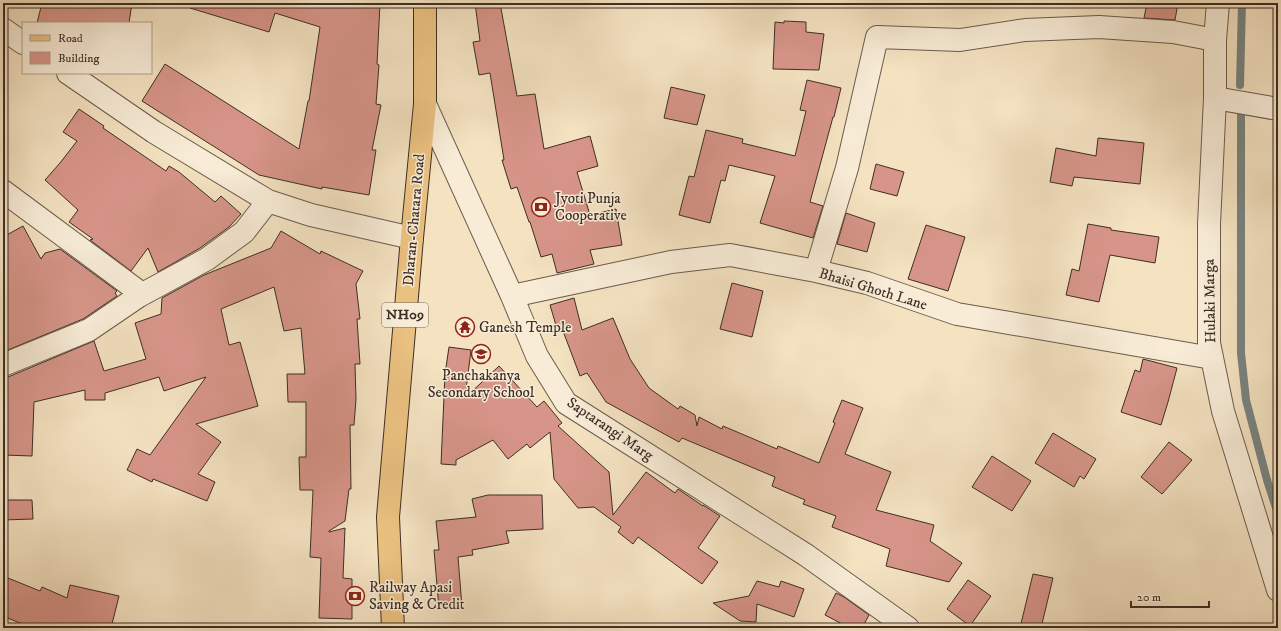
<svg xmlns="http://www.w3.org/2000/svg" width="1281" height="631" viewBox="0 0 1281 631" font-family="'IM FELL DW Pica',serif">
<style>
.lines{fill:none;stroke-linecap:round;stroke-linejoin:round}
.stream{stroke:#788480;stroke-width:8}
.building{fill:#d79589;stroke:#3d2f25}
.minor-casing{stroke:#6b5c4c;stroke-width:24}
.primary-casing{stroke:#3d2f25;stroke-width:24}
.minor{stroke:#f8ecd7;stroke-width:22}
.primary{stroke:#eac180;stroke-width:22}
.labels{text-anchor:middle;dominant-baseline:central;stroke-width:3;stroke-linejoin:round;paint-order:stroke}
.shield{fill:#f8ecd7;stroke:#75685a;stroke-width:1}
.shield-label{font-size:14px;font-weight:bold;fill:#3d2f25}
.poi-label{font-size:15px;fill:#3d2f25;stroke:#f8ecd7;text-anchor:start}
.street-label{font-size:15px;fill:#3d2f25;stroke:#f8ecd7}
</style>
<rect width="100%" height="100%" fill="#f4e2c1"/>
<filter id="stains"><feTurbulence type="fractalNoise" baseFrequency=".005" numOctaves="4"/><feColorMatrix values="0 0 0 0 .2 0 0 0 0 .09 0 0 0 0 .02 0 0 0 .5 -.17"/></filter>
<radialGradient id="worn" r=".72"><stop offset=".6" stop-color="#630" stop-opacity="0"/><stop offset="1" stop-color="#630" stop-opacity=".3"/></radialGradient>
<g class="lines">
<path class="stream" d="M1240 85 1242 3
M1241 108V353L1246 400 1267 480 1278 514"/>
</g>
<path class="building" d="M42 3H132L129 23H37Z
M191 3H380L377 64 379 65 376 104 381 105 372 150H376L369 195 322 187V189L259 175 142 101 165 64 299 149 308 101H309L320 27 275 13 269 32 190 8Z
M475 3H500L517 96 535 94 544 149 590 136 598 166 577 172 590 215 616 209 622 245 590 250 594 264 557 273 552 254 541 257 530 222H529L517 187 511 189 502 160H504L490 73 479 75 473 42 480 41Z
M1147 3H1178L1175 20 1144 18Z
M784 21 806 22V32L824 34 819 70 773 69 775 22 784 23Z
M807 80 841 88 834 117H833L810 202 823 206 813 238 760 223 775 176 729 165 725 181 721 180 710 223 679 215 689 176 694 177 706 130 743 139 742 143 795 156 806 111 800 110Z
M671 87 705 95 697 125 664 118Z
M79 109 104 126 103 128 166 171 169 166 179 172 215 202 221 196 241 214 229 227 200 248 158 272 148 248 131 271 90 240 93 239 69 222 78 210 45 180 60 163 77 141 63 132Z
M1098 138 1144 143 1140 184 1074 177 1072 186 1050 182 1056 148 1096 156Z
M876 164 904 172 897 196 870 189Z
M846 213 875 223 867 252 837 244Z
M1088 224 1111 228V230L1159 237 1155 263 1110 255 1099 302 1066 295 1072 269 1079 271Z
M926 225 965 237 948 291 908 279Z
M23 226 41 259 45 253 60 249 117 291 115 293 117 296 83 319 3 352V237Z
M281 231 320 254 321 251 363 271 356 284 360 319H357L360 364H355L356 399 354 425H350L351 489H349L345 521 329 531V532L345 528 343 578 352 579V619L319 618 321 558 310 557 313 490H300L299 457H306V402H288L287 374H305L301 328 284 331 274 287 221 309 229 345 240 342 258 406 196 424 221 442 198 474 215 482 207 501 153 479 152 482 127 470 137 449 150 455 206 377 164 391 159 377 105 393V400H85V390L34 402 32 456 3 455V377H8L94 341 104 371 146 359 135 323 161 314 162 298 204 275 271 248Z
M732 283 763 291 752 337 720 329Z
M574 298 582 330 613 318 630 359 649 388 678 409 680 406 695 415 697 426 699 417 722 429 723 426 777 449 778 446 819 463 835 423 833 422 842 400 863 408 845 454 891 472 876 510 934 525 930 541 962 563 949 582 886 566 890 549 832 527 836 516 803 504 805 500 772 486 775 477 682 438 679 442 606 402 587 373 580 376 563 331 558 332 550 305Z
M449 347 471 350 465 398 499 366 537 407 544 401 562 423 558 426 609 472 613 515 646 472 675 493 678 489 703 506V505L720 516 698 548 718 562 702 584 638 537 633 544 618 532 621 527 594 507 578 508 554 479 550 432 530 448 527 444 508 459 493 440 456 460V465L441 464 445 374Z
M1143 359 1177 368 1168 402 1161 425 1121 412 1135 370 1140 372Z
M1053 433 1096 459 1084 479 1080 476 1074 487 1035 463Z
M1169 442 1192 460 1162 494 1141 477Z
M992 456 1031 481 1012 511 972 487Z
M488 495H542L543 529 506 531 509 543 472 550 473 555 458 557 462 607 439 609 434 550H439L436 521 476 517 472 499Z
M3 500H32L33 519 3 520Z
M1033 574 1053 578 1041 628H1020Z
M3 576 40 591 42 587 67 598 70 585 119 596 111 628H32L3 616Z
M968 580 991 596 970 626 947 609Z
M757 581 779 587 781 581 804 589 794 617 757 604 756 622 740 621 713 603 749 596Z
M836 593 844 597 869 615 862 628H850L825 615Z"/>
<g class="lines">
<g class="minor-casing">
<path id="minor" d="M1218 3 1215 40V98L1209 224V343L1223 411 1278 590
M3 29 23 43
M68 73 154 132 268 201 311 215 412 238
M1215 98 1278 109
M425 104 512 296 537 356 566 403 806 555 908 628
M3 191 142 294
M816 271 847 168 877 37 960 40 1025 30 1099 27 1173 32 1215 40
M512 296 671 262 730 255 816 271 867 283 957 314 1212 358
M3 365 89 330 139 296 207 259 244 232 268 201"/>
</g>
<g class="primary-casing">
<path id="primary" d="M393 628 388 517 412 238 425 104V3"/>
</g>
<use href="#minor" class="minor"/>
<use href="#primary" class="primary"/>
</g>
<defs>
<g id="bank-ring" transform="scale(1)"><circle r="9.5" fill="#f8ecd7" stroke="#8f2418" stroke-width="1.5"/><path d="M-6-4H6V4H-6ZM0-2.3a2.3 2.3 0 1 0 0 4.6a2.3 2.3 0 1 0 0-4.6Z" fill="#8f2418"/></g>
<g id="temple-ring" transform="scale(1)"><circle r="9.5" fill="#f8ecd7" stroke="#8f2418" stroke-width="1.5"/><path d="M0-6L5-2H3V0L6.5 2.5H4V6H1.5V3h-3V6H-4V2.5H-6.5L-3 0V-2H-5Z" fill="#8f2418"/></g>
<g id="school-ring" transform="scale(1)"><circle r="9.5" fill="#f8ecd7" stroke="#8f2418" stroke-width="1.5"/><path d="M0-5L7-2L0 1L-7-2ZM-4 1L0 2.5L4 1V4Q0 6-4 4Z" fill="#8f2418"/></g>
</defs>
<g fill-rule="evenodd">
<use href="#bank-ring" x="541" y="207"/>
<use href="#temple-ring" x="465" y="327"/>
<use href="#school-ring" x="481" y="354"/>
<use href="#bank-ring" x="355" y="596"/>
</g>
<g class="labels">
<rect class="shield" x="382" y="303" width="46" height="24" rx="3"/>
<g class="shield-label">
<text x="405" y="315">NH09</text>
</g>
<g class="poi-label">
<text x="555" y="198">Jyoti Punja<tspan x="555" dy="17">Cooperative</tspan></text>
<text x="479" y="327">Ganesh Temple</text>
<text x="481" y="375" text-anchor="middle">Panchakanya<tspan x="481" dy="17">Secondary School</tspan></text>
<text x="369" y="587">Railway Apasi<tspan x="369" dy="17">Saving &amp; Credit</tspan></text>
</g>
<g class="street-label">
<text transform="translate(414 220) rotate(-85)">Dharan-Chatara Road</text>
<text transform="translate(873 289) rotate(17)">Bhaisi Ghoth Lane</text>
<text transform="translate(1210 301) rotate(-91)">Hulaki Marga</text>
<text transform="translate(610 429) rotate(34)">Saptarangi Marg</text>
</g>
</g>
<rect width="1281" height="631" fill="none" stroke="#f4e2c1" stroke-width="16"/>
<rect x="4" y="4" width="1273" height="623" fill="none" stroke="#3d2f25" stroke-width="2"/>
<rect x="8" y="8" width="1265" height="615" fill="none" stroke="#3d2f25"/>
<rect x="22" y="22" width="130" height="52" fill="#f8ecd7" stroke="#ada090"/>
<rect x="30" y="35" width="20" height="6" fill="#eac180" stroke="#ada090"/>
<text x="58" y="42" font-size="12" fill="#3d2f25">Road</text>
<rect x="30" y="52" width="20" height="12" fill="#d79589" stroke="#ada090"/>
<text x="58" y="62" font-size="12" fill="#3d2f25">Building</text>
<path d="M1131 601v6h78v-6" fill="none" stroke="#3d2f25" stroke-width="2"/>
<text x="1137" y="601" font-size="12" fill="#3d2f25" stroke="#f8ecd7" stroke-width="3" paint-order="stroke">20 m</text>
<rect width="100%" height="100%" filter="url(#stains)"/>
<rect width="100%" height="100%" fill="url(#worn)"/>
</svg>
